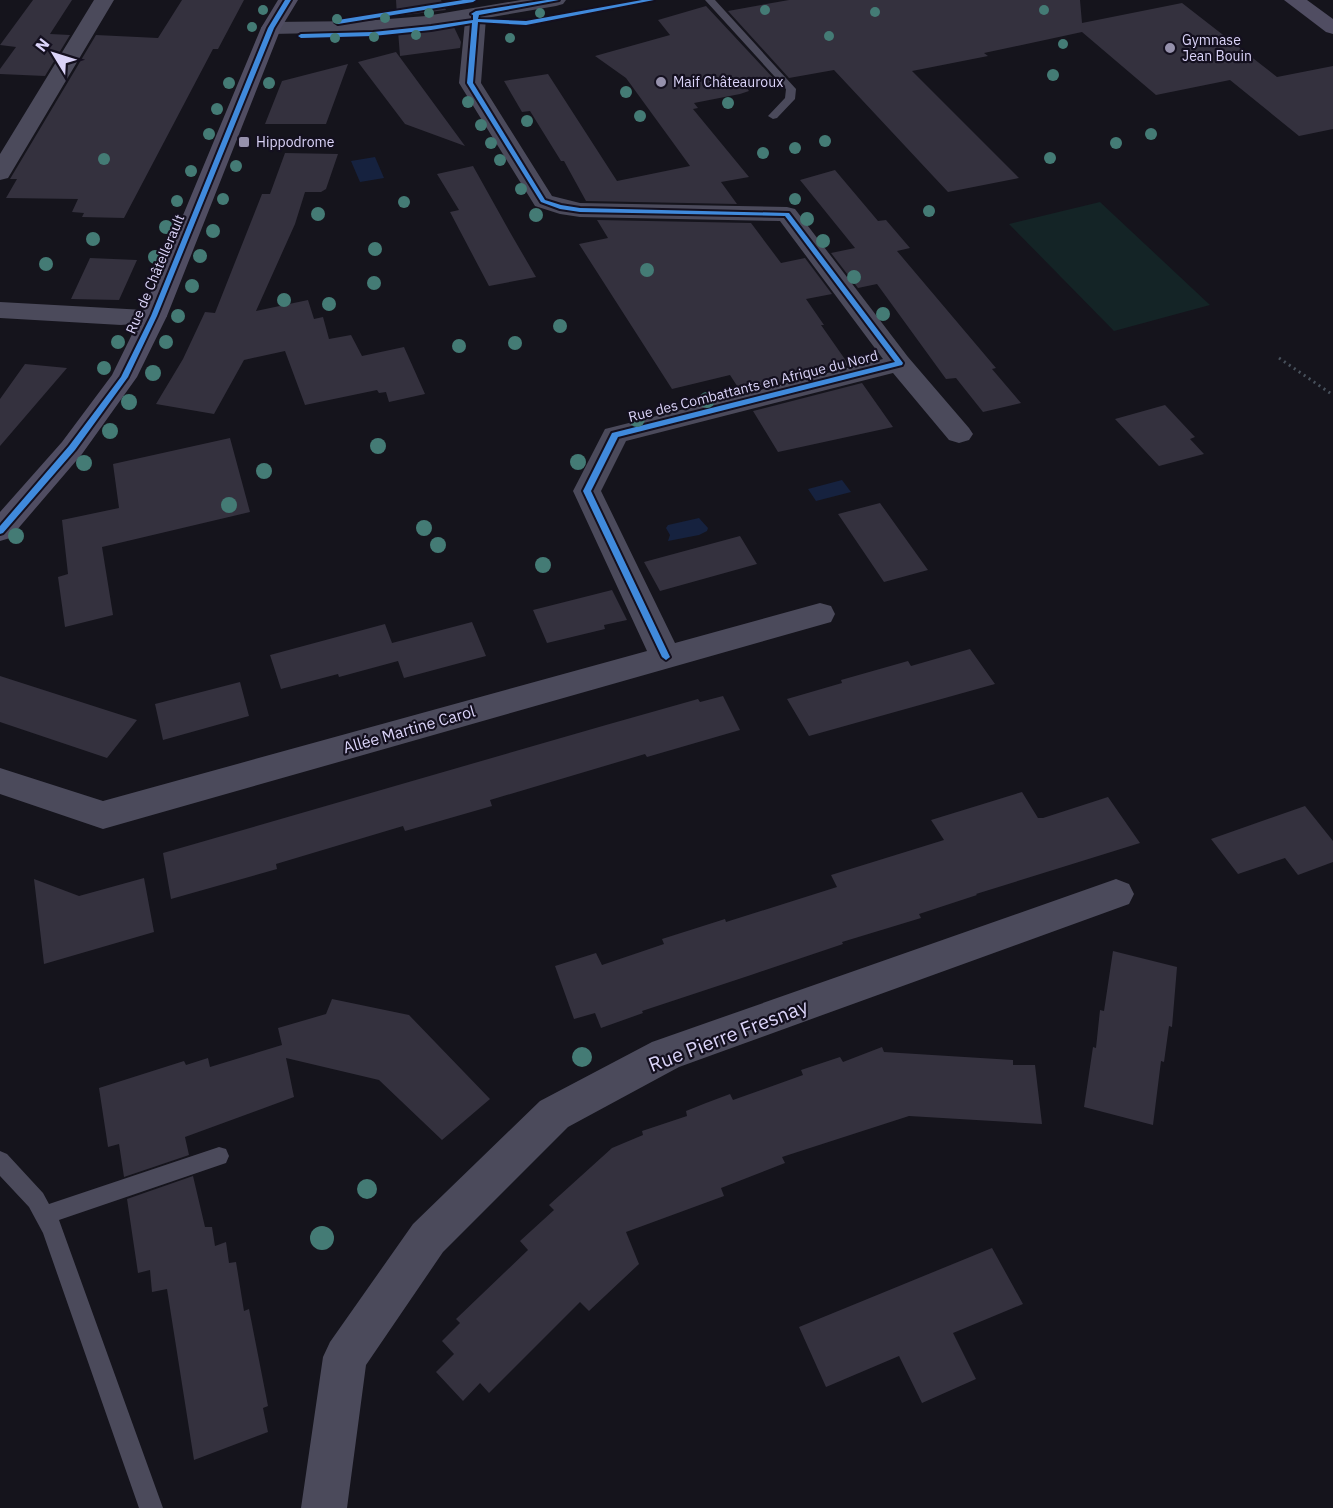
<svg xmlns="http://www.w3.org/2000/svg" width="1333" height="1508" viewBox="0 0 1333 1508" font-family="'IBM Plex Sans',sans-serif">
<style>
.green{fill:#142426}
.water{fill:#16223f}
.building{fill:#34313e}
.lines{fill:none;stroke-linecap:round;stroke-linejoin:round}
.path{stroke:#47505b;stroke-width:3;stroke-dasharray:2 4;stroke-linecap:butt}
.lane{fill:#4b4a5b;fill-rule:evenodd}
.street{fill:#4b4a5b;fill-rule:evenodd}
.secondary{fill:#504d62;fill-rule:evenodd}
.cycleway-casing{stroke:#14101f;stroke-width:4}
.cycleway{fill:#408adc;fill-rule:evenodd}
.tree{fill:#447b75}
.poi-dot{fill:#9691ac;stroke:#14101f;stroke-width:2}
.labels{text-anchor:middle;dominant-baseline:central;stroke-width:4.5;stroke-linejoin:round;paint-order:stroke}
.far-poi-label{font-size:14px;fill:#dbd4f9;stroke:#14101f;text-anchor:start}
.far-street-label{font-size:14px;fill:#dbd4f9;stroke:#14101f}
.street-label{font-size:16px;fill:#dbd4f9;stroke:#14101f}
.near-street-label{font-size:20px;fill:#dbd4f9;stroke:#14101f}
</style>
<rect width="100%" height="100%" fill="#15141c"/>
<path class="green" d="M1100 202 1210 305 1114 331 1009 224Z"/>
<path class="water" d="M375 157 384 178 360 182 351 161Z
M842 480 851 492 816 501 808 489Z
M699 518 708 528 707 531 699 535 668 541 670 535 666 528 668 525Z"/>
<path class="building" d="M33 0H72L50 34 70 35 45 76 0 74V69L16 47 0 45Z
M182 0H244L218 49H213L124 218 82 217 84 213 72 212 78 199 6 198 17 179H10L96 35 158 38Z
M396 0H441L446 10 397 16Z
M789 0H1080L1082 23 1182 3 1277 77 1333 66V129L1299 136 1230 80 1156 95 1082 32 984 53 988 56 912 71 1019 178 948 192 834 70 789 78 728 11Z
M706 6 775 80 745 85 749 91 740 94 694 103 698 108 693 109 749 177 721 182 737 204 586 201 564 161H561L530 111 522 112 504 81 548 74 617 181 690 166 626 78 595 56 670 35 658 20Z
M453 25 461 42 460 48 400 56 398 31Z
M396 52 465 146 405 124 358 62Z
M348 64 326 124H265L282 81Z
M285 153 338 154 326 189 321 192H305L295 224 256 311 308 300 314 319 323 317 329 339 351 335 362 356 404 347 425 394 389 402 386 392 379 393 377 390 305 405 285 351 244 360 214 414 156 404 183 359 205 312 215 313 262 194H270Z
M473 166 511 234 536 277 489 286 450 212 459 210 437 174Z
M835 170 878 221 886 220 910 248 897 251 996 368 992 369 1021 403 983 412 956 378 946 379 877 284 858 288 831 253 855 248 800 180Z
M597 220 751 223 781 263 805 258 832 294 806 299 824 325H821L849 365 741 392 730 375 672 389 579 244 608 238Z
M90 258 137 260 119 300 71 299Z
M25 364 67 368 0 446V399Z
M862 383 893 427 778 452 753 411Z
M1165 405 1195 437 1190 439 1204 454 1159 466 1115 419Z
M230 438 250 512 102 547 113 615 65 627 58 577 68 574 62 520 119 508 113 464Z
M880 503 928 570 884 582 838 514Z
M740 536 757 564 660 591 644 562Z
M612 590 627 620 604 625 605 629 547 643 533 610Z
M472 622 486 656 404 678 398 661 339 677 338 674 281 689 270 655 385 624 392 643Z
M970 649 995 684 809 736 787 699 842 683 841 680 908 661 911 666Z
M0 676 137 720 107 758 0 722Z
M240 682 249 716 163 740 155 704Z
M723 696 740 730 647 757 645 754 490 800 492 806 405 831 403 826 276 864 277 869 171 899 163 853 606 725 698 699 700 702Z
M1022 792 1038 818H1043L1108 797 1140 843 976 894 977 895 919 914 921 918 842 942 843 944 751 975 642 1011 643 1013 601 1028 595 1013 574 1019 555 966 596 953 602 965 664 944 662 939 725 919 726 922 837 887 831 875 944 840 931 820Z
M1305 806 1333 841V862L1298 875 1285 858 1238 874 1211 839Z
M144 878 154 932 44 964 34 879 79 896Z
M1113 951 1177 967 1172 1027 1169 1026 1164 1062 1161 1061 1153 1125 1084 1107 1093 1047 1096 1048 1100 1010 1104 1011Z
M332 999 409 1015 490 1099 442 1140 379 1080 286 1058 294 1097 185 1137 189 1155 124 1177 119 1144 108 1147 99 1088 184 1061 186 1065 208 1058 210 1067 282 1045 278 1028 326 1014Z
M882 1047 884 1052 1013 1060V1065H1035L1042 1124 909 1116 782 1157 785 1163 721 1188 724 1196 626 1232 639 1264 589 1311 580 1302 489 1393 480 1383 463 1401 436 1372 454 1354 442 1341 460 1323 456 1319 528 1250 520 1241 554 1210 549 1205 612 1148 643 1135 642 1131 687 1116 686 1111 706 1103 730 1094 733 1100 803 1075 801 1070 840 1057 843 1062Z
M193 1176 205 1227H212L215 1246 226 1242 229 1263 236 1262 244 1311 249 1309 268 1406 263 1408 268 1432 194 1460 167 1289 152 1292 150 1270 138 1273 127 1199Z
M992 1248 1023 1304 953 1333 976 1379 922 1403 899 1356 826 1387 799 1327Z"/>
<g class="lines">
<path class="path" d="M1279 358 1333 395"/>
<path class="lane" d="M705 0H715L796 89 795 99 777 118 773 119 768 116 785 98 786 89Z
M219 1147 226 1149 229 1156 226 1163 59 1220 163 1508H139L43 1233 29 1207 0 1176V1151L7 1154 43 1193 49 1204Z"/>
<path class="street" d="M94 0H114L11 173 8 178 0 180V154Z
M521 0H566L563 4 556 6 486 18 481 83 552 196 580 203 787 207 795 209 908 357 969 428 973 434 969 440 959 443 949 440 893 373 626 441 601 491 675 643 820 603 831 606 835 614 831 622 103 829 0 794V768L103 801 647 651 573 491 605 429 883 359 780 221 580 217 560 214 535 206 459 83 465 21C401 32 336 33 271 34L264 32 261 28 264 24 271 22 363 21 426 16Z
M0 302 163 311 167 316 163 321 121 325 0 318Z
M1116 879 1129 884 1134 894 1129 904 679 1067 568 1127 443 1252 366 1365 347 1508H301L323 1357 330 1342 413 1224 540 1101 652 1042Z"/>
<path class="secondary" d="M278 0H298L281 28 167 316 137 377 82 454 10 538 0 541V512L62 442 112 375 141 316 261 28Z
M1284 0H1307L1333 19V34L1326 32Z"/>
<g class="cycleway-casing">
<path id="cycleway" d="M285 0H291L274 28 157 316 128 377 75 450 3 533 0 534V526L69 446 121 377 151 316 268 28Z
M463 0H476L473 2 338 24 335 22 338 20Z
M547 0H559L479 15 478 19 526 21 642 0H654L526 25 478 22 473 83 545 200 561 205 580 208 789 213 903 363 902 365 618 437 591 491 670 657 666 660 662 657 583 491 612 433 895 362 785 216 580 212 560 209 541 202 467 83 472 23 431 30 373 36 301 38 298 36 301 34 373 32 431 26 473 20V15L471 14 476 11Z"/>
</g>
<use href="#cycleway" class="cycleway"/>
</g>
<g class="tree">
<circle cx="263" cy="10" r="5"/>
<circle cx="765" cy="10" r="5"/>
<circle cx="1044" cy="10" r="5"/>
<circle cx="875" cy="12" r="5"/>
<circle cx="429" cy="13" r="5"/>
<circle cx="540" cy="13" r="5"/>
<circle cx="385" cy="18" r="5"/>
<circle cx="337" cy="19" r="5"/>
<circle cx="252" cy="27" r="5"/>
<circle cx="416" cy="35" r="5"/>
<circle cx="829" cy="36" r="5"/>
<circle cx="374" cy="37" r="5"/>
<circle cx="335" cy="38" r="5"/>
<circle cx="510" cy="38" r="5"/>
<circle cx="1063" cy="44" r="5"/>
<circle cx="1053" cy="75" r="6"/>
<circle cx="229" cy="83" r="6"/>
<circle cx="269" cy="83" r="6"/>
<circle cx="626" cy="92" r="6"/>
<circle cx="468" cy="102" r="6"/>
<circle cx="728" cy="103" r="6"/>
<circle cx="217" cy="109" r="6"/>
<circle cx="640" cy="116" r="6"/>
<circle cx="527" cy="121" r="6"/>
<circle cx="481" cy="125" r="6"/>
<circle cx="209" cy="134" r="6"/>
<circle cx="1151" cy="134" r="6"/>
<circle cx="825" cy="141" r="6"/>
<circle cx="491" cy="143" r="6"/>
<circle cx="1116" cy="143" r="6"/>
<circle cx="795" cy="148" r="6"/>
<circle cx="763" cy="153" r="6"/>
<circle cx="1050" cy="158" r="6"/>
<circle cx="104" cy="159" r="6"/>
<circle cx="500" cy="160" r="6"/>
<circle cx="236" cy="166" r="6"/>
<circle cx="191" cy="171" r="6"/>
<circle cx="521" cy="189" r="6"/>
<circle cx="223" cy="199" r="6"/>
<circle cx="795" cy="199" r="6"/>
<circle cx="177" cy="201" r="6"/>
<circle cx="404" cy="202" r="6"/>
<circle cx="929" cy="211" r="6"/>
<circle cx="318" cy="214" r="7"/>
<circle cx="536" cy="215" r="7"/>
<circle cx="807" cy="219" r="7"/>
<circle cx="166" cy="227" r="7"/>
<circle cx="213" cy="231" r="7"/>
<circle cx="93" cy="239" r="7"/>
<circle cx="823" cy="241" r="7"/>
<circle cx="375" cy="249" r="7"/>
<circle cx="200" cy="256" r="7"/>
<circle cx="155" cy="257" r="7"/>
<circle cx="46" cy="264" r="7"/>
<circle cx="647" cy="270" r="7"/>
<circle cx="854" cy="277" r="7"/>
<circle cx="374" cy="283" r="7"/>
<circle cx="192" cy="286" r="7"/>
<circle cx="284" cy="300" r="7"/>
<circle cx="329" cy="304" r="7"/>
<circle cx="883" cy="314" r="7"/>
<circle cx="178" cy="316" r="7"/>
<circle cx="560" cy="326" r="7"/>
<circle cx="118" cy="342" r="7"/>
<circle cx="166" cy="342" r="7"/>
<circle cx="515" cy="343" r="7"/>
<circle cx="459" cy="346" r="7"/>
<circle cx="104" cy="368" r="7"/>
<circle cx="153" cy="373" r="8"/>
<circle cx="707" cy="400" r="8"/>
<circle cx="129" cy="402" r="8"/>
<circle cx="637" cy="419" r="8"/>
<circle cx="110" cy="431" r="8"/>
<circle cx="378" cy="446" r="8"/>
<circle cx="578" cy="462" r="8"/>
<circle cx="84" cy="463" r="8"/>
<circle cx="264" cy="471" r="8"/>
<circle cx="229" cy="505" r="8"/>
<circle cx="424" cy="528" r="8"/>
<circle cx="16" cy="536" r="8"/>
<circle cx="438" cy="545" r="8"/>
<circle cx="543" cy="565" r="8"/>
<circle cx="582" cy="1057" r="10"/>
<circle cx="367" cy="1189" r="10"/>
<circle cx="322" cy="1238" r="12"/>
</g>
<g class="poi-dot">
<circle cx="1170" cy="48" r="6"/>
<circle cx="661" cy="82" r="6"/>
<rect x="238" y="136" width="12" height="12" rx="3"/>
</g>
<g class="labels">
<g class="far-poi-label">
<text x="1182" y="40">Gymnase<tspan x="1182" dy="16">Jean Bouin</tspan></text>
<text x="673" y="82">Maif Châteauroux</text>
<text x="256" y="142">Hippodrome</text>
</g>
<g class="far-street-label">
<text transform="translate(155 274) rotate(-67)">Rue de Châtellerault</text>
<text transform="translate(753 386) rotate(-14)">Rue des Combattants en Afrique du Nord</text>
</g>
<g class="street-label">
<text transform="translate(409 729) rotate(-16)">Allée Martine Carol</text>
</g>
<g class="near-street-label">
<text transform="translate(728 1035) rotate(-21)">Rue Pierre Fresnay</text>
</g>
</g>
<g transform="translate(54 54) rotate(308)" stroke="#14101f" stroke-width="4.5" paint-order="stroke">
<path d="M0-4.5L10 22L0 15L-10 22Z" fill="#dbd4f9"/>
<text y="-9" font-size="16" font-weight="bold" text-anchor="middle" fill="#dbd4f9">N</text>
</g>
</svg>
